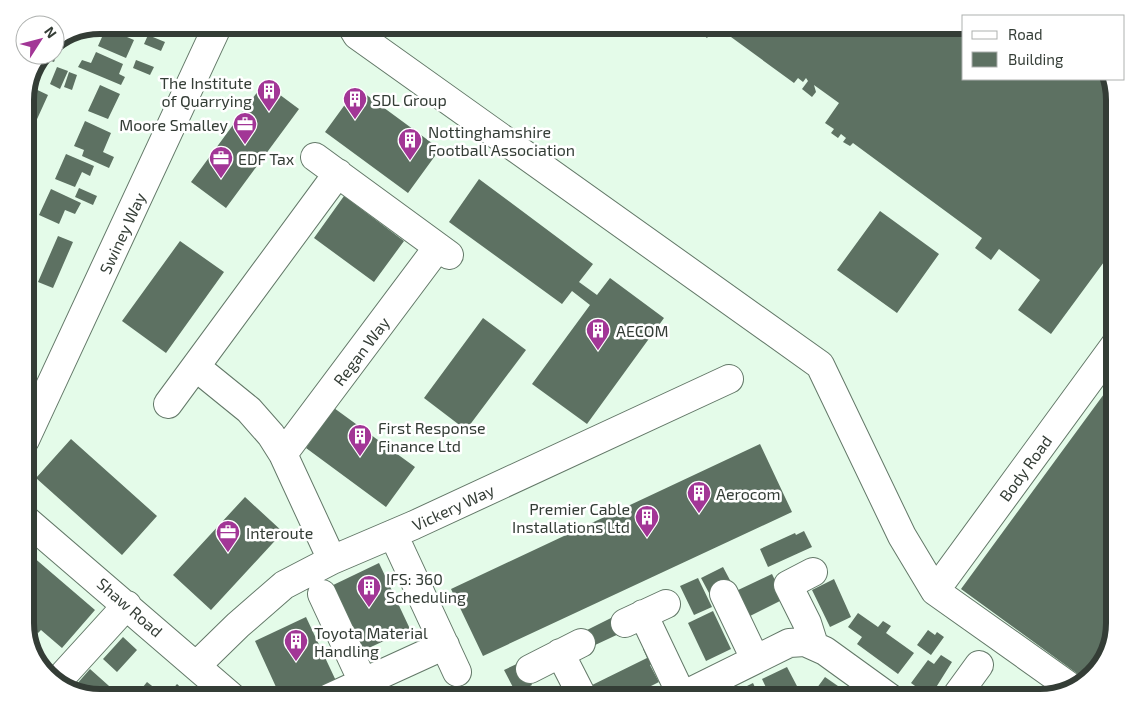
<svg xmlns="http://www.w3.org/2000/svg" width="1140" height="723" viewBox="0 0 1140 723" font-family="'Exo 2',sans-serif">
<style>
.building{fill:#5d7162}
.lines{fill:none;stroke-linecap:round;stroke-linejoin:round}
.minor-casing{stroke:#637868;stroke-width:30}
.minor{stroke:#fff;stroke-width:28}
.labels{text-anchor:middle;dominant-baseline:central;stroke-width:5;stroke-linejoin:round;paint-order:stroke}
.poi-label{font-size:16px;fill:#343d36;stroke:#fff;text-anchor:start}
.street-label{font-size:16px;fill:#343d36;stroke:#fff}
.rim{fill:none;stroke:#343d36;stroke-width:6}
</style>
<rect width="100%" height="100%" fill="#e4fbe9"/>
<path class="building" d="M118 25H140L136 33Z
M690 25H964V79H1110L1115 95V247L1051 334 1018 310 1040 280 999 249 991 260 975 248 982 238 853 143 850 146 843 142 846 138 841 134 838 138 831 133 834 129 825 123 839 103 814 85 816 92 812 97 802 89 808 81 806 78 803 82 798 78 794 83 720 29 715 36 711 33 707 38Z
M106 28 134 40 126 58 98 46Z
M148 35 165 42 161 51 144 44Z
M55 43 61 44 54 62 45 59 47 55H55Z
M96 52 123 64 119 74 125 77 121 85 78 67 82 60 91 63Z
M136 60 154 67 150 75 133 68Z
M57 67 68 71 60 89 50 84Z
M69 72 77 75 72 90 64 87Z
M264 83 299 109 226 208 191 182Z
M100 85 120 94 108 119 88 111Z
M29 86 48 95 33 128 25 125V95Z
M357 88 440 149 408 193 325 132Z
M85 121 111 133 103 152 114 157 109 168 82 156 84 150 74 146Z
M66 154 94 166 90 176 82 172 75 187 55 179Z
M479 179 593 264 579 282 597 295 610 278 664 318 587 424 532 384 590 305 572 291 562 304 449 222Z
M79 188 97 196 93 205 75 197Z
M51 189 81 203 75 214 65 210 59 224 39 215Z
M344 196 404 241 374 282 314 238Z
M880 211 939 254 897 313 837 270Z
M58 236 73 242 53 288 38 282Z
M180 241 224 272 166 353 122 321Z
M25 294 32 297 25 311 33 314 35 318 32 324 28 325 25 324Z
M483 318 526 350 466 430 424 398Z
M1115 379V624L1103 665 1086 680 961 589Z
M334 408 415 467 386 507 306 448Z
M71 439 157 516 122 555 36 478Z
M760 444 792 512 483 656 451 589Z
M245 497 283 532 211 610 173 575Z
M804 531 812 547 768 567 760 549 795 533 796 535Z
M25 550 95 610 62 648 41 630 38 633 31 626 34 623 25 616Z
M379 563 410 629 360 652 329 587Z
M723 567 731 582 709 593 701 578Z
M772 574 784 599 748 617 736 591Z
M698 578 712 607 694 615 680 586Z
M834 579 851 617 830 627 812 590Z
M713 611 731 649 706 661 688 623Z
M858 613 878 627 883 621 891 626 886 633 914 653 898 674 857 644 862 637 848 627Z
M615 616 623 632 593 646 585 631Z
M306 617 337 683 306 698H281L255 641Z
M928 630 935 635 937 632 944 637 931 655 917 645Z
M123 637 137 650 117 672 103 659Z
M650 646 658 661 650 665 659 682 627 698H591L586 688 647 658 643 649Z
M941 655 952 662 930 697 911 683 928 660 934 664Z
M521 662 532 685 516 693 504 670Z
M787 667 798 688 779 698H771L762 679Z
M90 669 118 694 114 698H99L86 694 76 685Z
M825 677 848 693 845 698H815L811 696Z
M147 682 161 693 156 698H134Z
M753 683 760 698H723Z
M177 684 189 695 192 698H165Z
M1016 688 1023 693 1020 698H1008Z"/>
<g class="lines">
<g class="minor-casing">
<path id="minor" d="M351 25 357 35 820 365 902 536 935 591 1073 689
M315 157 449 255
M196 367 249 410 271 435 283 454 332 560
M168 404 338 173
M25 440 218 25
M283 454 438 247
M25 519 233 698
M393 534 457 672
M813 572 788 585 807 623 814 645
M935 591 1115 345
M322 594 363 682
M724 594 755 659
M643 614 682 696
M625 623 666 604
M560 653 583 698
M197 665 238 625 284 585 332 560 414 525 729 379
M530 669 581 643
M56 683 127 605
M329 698 445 645
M678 698 789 643 805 642 825 651 890 698
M955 698 979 665"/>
</g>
<use href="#minor" class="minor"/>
</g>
<defs>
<g id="building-pin" transform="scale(1.25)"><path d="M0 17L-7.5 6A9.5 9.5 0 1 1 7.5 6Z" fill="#a23696" stroke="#fff"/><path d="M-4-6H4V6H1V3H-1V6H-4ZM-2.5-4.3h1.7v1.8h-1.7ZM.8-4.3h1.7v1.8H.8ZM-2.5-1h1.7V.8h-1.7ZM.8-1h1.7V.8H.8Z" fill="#fff"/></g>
<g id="office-pin" transform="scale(1.25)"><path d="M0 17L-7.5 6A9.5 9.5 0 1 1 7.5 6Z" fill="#a23696" stroke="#fff"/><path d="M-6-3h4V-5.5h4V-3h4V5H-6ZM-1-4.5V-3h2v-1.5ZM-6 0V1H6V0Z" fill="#fff"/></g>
</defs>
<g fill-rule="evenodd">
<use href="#building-pin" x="269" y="91"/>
<use href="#building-pin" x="355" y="99"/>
<use href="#office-pin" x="245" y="124"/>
<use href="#building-pin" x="410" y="140"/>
<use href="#office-pin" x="221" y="158"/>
<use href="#building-pin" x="598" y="330"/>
<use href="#building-pin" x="360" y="436"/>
<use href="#building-pin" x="699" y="493"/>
<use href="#building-pin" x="647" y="517"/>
<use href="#office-pin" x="228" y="532"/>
<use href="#building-pin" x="369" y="587"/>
<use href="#building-pin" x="296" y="641"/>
</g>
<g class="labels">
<g class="poi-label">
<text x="252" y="82" text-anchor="end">The Institute<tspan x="252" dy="18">of Quarrying</tspan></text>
<text x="372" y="99">SDL Group</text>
<text x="228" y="124" text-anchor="end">Moore Smalley</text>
<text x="428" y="131">Nottinghamshire<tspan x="428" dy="18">Football Association</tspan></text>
<text x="238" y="158">EDF Tax</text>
<text x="616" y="330">AECOM</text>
<text x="378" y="427">First Response<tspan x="378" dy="18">Finance Ltd</tspan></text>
<text x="716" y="493">Aerocom</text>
<text x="630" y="508" text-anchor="end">Premier Cable<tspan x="630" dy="18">Installations Ltd</tspan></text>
<text x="246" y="532">Interoute</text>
<text x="386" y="578">IFS: 360<tspan x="386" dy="18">Scheduling</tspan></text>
<text x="314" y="632">Toyota Material<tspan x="314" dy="18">Handling</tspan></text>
</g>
<g class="street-label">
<text transform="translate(122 233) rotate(-65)">Swiney Way</text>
<text transform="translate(361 351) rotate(-53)">Regan Way</text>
<text transform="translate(1025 468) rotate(-54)">Body Road</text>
<text transform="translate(453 507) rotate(-25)">Vickery Way</text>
<text transform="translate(130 607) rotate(41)">Shaw Road</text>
</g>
</g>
<path d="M0 0H1140V723H0ZM100 34H1040A66 66 0 0 1 1106 100V623A66 66 0 0 1 1040 689H100A66 66 0 0 1 34 623V100A66 66 0 0 1 100 34Z" fill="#fff" fill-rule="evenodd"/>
<path class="rim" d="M100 34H1040A66 66 0 0 1 1106 100V623A66 66 0 0 1 1040 689H100A66 66 0 0 1 34 623V100A66 66 0 0 1 100 34Z"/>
<rect x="962" y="15" width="162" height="65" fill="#ffffff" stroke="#aeb1af"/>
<rect x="972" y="31" width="25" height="8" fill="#ffffff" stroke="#aeb1af"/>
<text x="1008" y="40" font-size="15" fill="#343d36">Road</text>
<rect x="972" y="52" width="25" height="15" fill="#5d7162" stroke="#aeb1af"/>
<text x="1008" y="65" font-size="15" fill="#343d36">Building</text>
<g transform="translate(40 40) rotate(54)"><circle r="24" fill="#ffffff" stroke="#aeb1af"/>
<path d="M0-4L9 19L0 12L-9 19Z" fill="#a23696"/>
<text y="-8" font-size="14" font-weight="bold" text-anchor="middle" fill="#343d36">N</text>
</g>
</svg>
